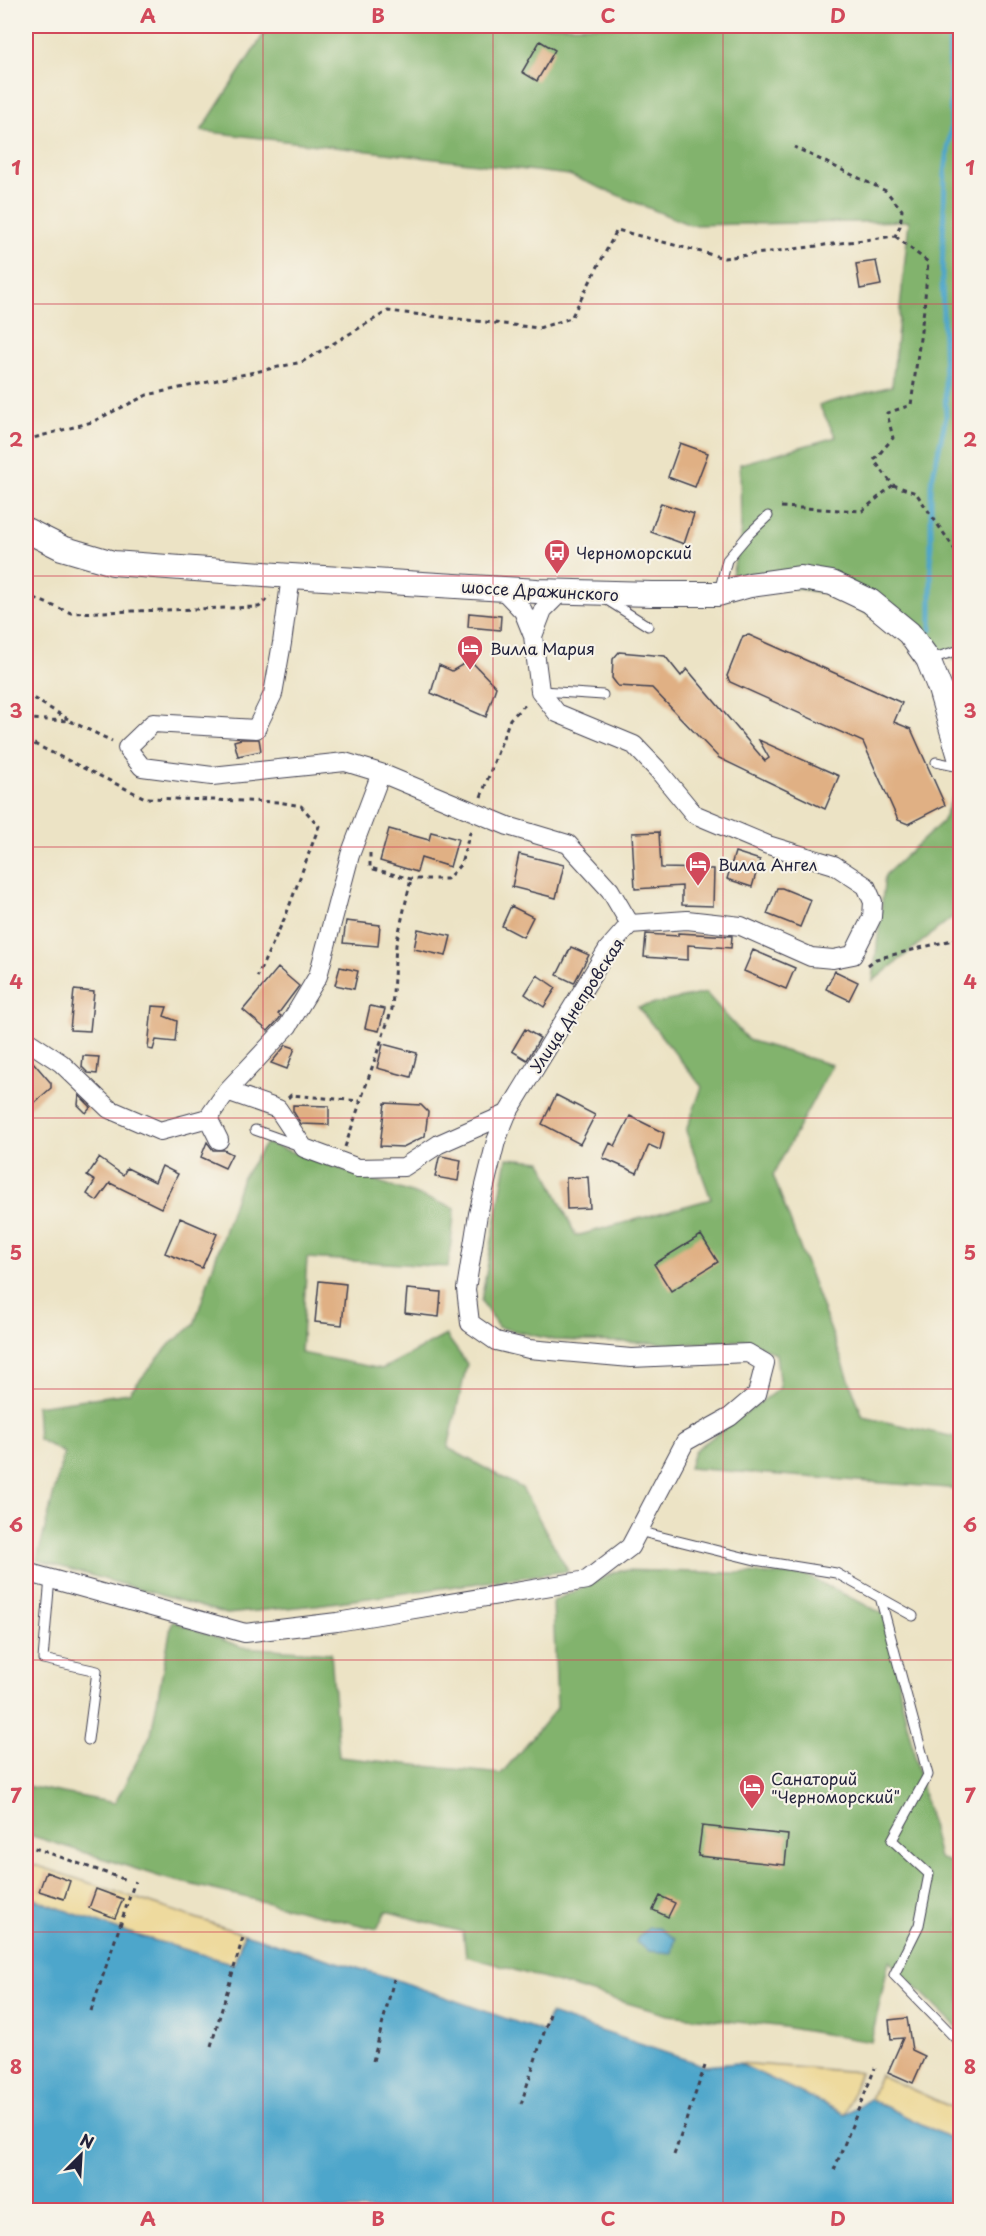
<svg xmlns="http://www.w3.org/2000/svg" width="986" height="2236" viewBox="0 0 986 2236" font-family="'Playpen Sans',sans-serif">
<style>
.forest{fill:#82b36d;stroke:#526a54;stroke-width:1.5}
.sand{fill:#eeda9e;stroke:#887e6c;stroke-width:1.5}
.water{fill:#4ea6cb;stroke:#386483;stroke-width:1.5}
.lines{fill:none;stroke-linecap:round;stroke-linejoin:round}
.stream{stroke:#4ea6cb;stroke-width:5}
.building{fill:#e0b084}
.lane-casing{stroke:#403f50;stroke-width:11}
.street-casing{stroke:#403f50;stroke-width:20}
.secondary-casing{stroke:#403f50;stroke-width:26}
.path{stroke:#403f50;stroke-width:3;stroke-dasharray:4.5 4.5;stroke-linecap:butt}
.lane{stroke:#fff;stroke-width:9}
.street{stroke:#fff;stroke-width:18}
.secondary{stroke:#fff;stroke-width:24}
.grid{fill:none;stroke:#d1495b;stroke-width:1.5;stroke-opacity:0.55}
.labels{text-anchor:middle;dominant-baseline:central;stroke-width:4.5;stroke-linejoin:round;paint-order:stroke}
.poi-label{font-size:16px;fill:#22223b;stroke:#f7f3e8;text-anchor:start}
.street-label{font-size:16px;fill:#22223b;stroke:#f7f3e8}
.neatline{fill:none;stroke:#d1495b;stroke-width:2}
.grid-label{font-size:20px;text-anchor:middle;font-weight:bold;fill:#d1495b}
</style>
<rect width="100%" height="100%" fill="#f7f3e8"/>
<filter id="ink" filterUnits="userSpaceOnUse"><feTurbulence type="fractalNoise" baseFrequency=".0167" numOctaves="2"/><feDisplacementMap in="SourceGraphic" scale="12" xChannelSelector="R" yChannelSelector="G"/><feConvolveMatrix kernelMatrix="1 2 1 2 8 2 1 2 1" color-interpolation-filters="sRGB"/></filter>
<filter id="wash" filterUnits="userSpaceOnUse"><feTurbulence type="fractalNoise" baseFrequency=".008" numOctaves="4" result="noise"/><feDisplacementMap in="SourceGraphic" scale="24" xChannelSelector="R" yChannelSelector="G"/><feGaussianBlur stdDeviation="1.35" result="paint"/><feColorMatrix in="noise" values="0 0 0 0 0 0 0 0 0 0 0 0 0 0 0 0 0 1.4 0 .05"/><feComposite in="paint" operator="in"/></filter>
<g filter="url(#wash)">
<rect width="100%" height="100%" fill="#ece3c5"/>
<path class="forest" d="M269 26H960V660L954 661 832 594 731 579 741 535 740 464 836 437 819 405 892 386 909 221 690 225 569 175 201 131Z
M960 781V911L873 981 885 875 942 822Z
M706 993 748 1040 832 1065 773 1175 863 1417 960 1438V1489L689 1468 694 1451 780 1388 776 1354 748 1340 684 1344 554 1340 498 1327 481 1301 507 1158 541 1161 576 1236 711 1199 686 1131 702 1087 638 1007Z
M266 1143 455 1208 448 1267 307 1258 301 1353 382 1369 446 1335 467 1364 448 1448 522 1488 568 1571 316 1605 227 1614 37 1560 64 1453 38 1439 36 1406 129 1393 170 1344 194 1325 241 1180Z
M620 1570 805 1575 890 1617 901 1698 939 1858 960 1866V2030L889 1961 871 2042 777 2026 668 2015 466 1956 463 1932 386 1911 377 1929 164 1878 26 1834V1786L115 1803 151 1734 172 1621 242 1647 331 1653 339 1757 501 1774 557 1708 553 1601Z"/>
<path class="sand" d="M26 1862 244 1934 234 1964 119 1930 26 1896Z
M738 2063 860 2072 845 2114Z
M880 2075 960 2111V2143L870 2099Z"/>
<path class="water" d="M26 1896 119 1930 234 1964 244 1934 394 1979 544 2032 550 2014 705 2066 738 2063 845 2114 870 2099 960 2143V2210H26Z
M649 1928H659L675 1939 672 1953 649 1951 636 1942 639 1936Z"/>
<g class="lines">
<path class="stream" d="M931 630V484L946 417 942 278 945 173 951 127 949 26"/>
</g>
<g id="blocks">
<path class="building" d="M540 41 555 50 537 81 522 72Z
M876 261 881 285 860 289 856 264Z
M680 443 708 453 695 487 668 477Z
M661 503 694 514 684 544 651 532Z
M469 613 501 616 500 630 468 627Z
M749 635 902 703 894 722 911 729 945 805 908 824 898 820 863 742 730 682 727 676 743 636Z
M619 652 665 656 681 676 687 669 765 761 769 758 759 740 839 776 825 809 719 758 652 688 618 686 612 678 613 659Z
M470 660 496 687 486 717 431 693 439 665 452 671Z
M241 739H259L261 751 238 756 234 741Z
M389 829 429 840 431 832 458 839 450 867 421 858 417 872 380 861Z
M659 832 661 868 714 869 713 906 682 905V886L635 889 632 833Z
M735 852 760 860 752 887 727 879Z
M519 854 564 865 556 898 512 887Z
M777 888H782L811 900 800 927 767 914Z
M511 906 533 917 523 937 502 926Z
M346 921 380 925 378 946 343 943Z
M418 929 451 936 446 956 414 949Z
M678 933 732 936 731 948 688 945V960L644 957 646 934 678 936Z
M571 947 589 955 574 983 557 975Z
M753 950 795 968 786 989 744 971Z
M340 967 358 971 354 989 335 985Z
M278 968 299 986 278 1014 281 1016 279 1019 268 1031 243 1010Z
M835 971 858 982 849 1000 826 989Z
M537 975 556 988 544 1007 525 994Z
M74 990 94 992 90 1031 70 1030Z
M152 1006 167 1007 164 1016 177 1021 175 1042 156 1040 153 1050 148 1049Z
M370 1006 385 1009 379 1031 365 1028Z
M525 1029 540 1038 527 1060 512 1051Z
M383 1044 417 1053 411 1077 377 1068Z
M286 1045 295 1048 287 1069 271 1063Z
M26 1054 51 1083V1088L26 1110Z
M83 1056 99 1057 97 1074 88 1073 82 1067Z
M79 1095 91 1107 86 1113 78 1105Z
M556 1095 595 1115 580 1144 542 1124Z
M385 1103 421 1105 428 1112 425 1136 403 1147 380 1146Z
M293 1105 329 1106V1125L301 1124 293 1111Z
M630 1116 664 1133 660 1150 649 1145 637 1173 603 1158 610 1143 615 1146Z
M207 1142 213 1150H224L232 1154 225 1168 201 1157Z
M441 1156 461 1160 458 1181 435 1177 439 1158Z
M99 1158 123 1175 127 1168 155 1182 162 1166 178 1174 161 1208 110 1183 97 1201 87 1194 95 1181 87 1176Z
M588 1177 590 1208 567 1209 566 1178Z
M180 1218 217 1234 202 1268 165 1253Z
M701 1235 718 1262 671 1291 654 1264Z
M319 1281 346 1284 342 1325 315 1322Z
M407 1289 441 1292 439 1317 405 1313Z
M702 1826 788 1835 785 1865 698 1856Z
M46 1872 70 1881 64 1899 39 1891Z
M96 1889 123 1899 115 1918 89 1908Z
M660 1896 675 1903 668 1917 653 1910Z
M907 2018 912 2050 925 2056 913 2083 888 2072 903 2038 891 2039 889 2020Z"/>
</g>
</g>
<g filter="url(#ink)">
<use href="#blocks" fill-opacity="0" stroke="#403f50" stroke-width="1.5"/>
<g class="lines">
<g class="lane-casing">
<path id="lane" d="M719 592 727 560 749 534 768 516
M607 600 648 626
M930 659 960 650
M542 691 603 695
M936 762 960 767
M255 1130 300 1146
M638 1531 755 1560 836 1573 913 1616
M50 1578 43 1659 97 1671 88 1740
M880 1597 928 1775 892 1840 929 1874 919 1925 894 1975 960 2043"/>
</g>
<g class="street-casing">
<path id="street" d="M291 576 282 643 273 694 256 729 153 723 127 748 142 767 212 776 345 762 381 773 508 826 568 844 610 890 630 924
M533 636 543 610 561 592
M26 1040 61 1063 109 1109 160 1131 208 1118
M227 1091 288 1026 318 976 350 855 381 773
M219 1140 208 1118 227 1091 278 1109 304 1148 358 1168 404 1167 439 1144 507 1114
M26 1572 245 1633 337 1622 587 1580 630 1547 685 1442 730 1417 757 1394 765 1363 748 1353 631 1358 529 1349 496 1341 470 1323 466 1289 478 1214 496 1141 507 1114 608 949 630 924 687 920 741 926 811 957 833 959 853 955 872 917 873 902 866 886 834 865 768 845 694 814 657 769 634 745 557 713 540 691 533 636 523 611 502 589"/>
</g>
<g class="secondary-casing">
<path id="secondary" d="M26 530 62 548 113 563 291 576 537 591 652 594H718L750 585 801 578 832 583 870 601 909 633 928 659 940 689 960 757"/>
</g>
<path class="path" d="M26 440 92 422 147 395 302 362 388 311 539 328 571 318 617 230 724 258 895 236 900 226 902 210 886 191 794 147
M893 485 916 493 960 557
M781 507 862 511 893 485 874 460 893 438 887 413 911 405 924 309 928 262 895 236
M26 595 71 613 259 607 270 596
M26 694 68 719
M26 721 28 719 70 721 112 741
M26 740 145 798 278 802 301 806 319 826 286 915 257 977
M481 797 510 719 527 703
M370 853V868L411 879H447L461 864 471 829
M868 965 876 959 960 938
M288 1098 291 1095 360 1101
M345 1147 392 1009 396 945 411 879
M26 1845 126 1880
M91 2011 135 1881
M211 2046 244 1934
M373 2061 394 1979
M521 2104 550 2014
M674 2155 705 2066
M834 2170 875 2068"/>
<use href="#lane" class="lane"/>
<use href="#street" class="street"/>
<use href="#secondary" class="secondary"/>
</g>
</g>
<path class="grid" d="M263 26V2210M493 26V2210M723 26V2210M26 304H960M26 576H960M26 847H960M26 1118H960M26 1389H960M26 1660H960M26 1932H960"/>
<defs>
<g id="bus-pin" transform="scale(1.35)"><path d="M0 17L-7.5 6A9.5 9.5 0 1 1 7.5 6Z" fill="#d1495b" stroke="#f7f3e8"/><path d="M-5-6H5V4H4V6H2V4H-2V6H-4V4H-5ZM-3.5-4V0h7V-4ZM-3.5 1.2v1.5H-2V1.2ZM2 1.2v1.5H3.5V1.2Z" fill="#fff"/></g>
<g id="hotel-pin" transform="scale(1.35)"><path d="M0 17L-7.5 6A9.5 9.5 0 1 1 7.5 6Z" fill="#d1495b" stroke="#f7f3e8"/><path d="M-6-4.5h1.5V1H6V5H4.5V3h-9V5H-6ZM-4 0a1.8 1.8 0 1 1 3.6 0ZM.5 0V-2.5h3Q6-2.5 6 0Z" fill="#fff"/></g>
</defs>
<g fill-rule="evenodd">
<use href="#bus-pin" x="557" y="552"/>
<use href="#hotel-pin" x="470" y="648"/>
<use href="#hotel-pin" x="698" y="864"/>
<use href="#hotel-pin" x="752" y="1787"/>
</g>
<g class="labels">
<g class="poi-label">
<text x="576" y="552">Черноморский</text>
<text x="490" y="648">Вилла Мария</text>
<text x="718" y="864">Вилла Ангел</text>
<text x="771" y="1778">Санаторий<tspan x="771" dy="18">"Черноморский"</tspan></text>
</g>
<g class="street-label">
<text transform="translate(540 590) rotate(3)">шоссе Дражинского</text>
<text transform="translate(576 1005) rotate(-57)">Улица Днепровская</text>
</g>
</g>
<rect width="986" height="2236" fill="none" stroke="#f7f3e8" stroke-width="66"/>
<g transform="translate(81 2155) rotate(24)" stroke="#f7f3e8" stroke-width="4.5" paint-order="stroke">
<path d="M0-4.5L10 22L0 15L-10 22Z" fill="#22223b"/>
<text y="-9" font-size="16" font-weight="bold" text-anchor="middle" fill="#22223b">N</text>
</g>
<rect x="33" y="33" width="920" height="2170" class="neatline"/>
<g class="grid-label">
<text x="148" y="23">A</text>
<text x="378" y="23">B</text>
<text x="608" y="23">C</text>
<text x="838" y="23">D</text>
<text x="16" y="175">1</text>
<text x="970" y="175">1</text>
<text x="16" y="447">2</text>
<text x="970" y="447">2</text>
<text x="16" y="718">3</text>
<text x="970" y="718">3</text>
<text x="16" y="989">4</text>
<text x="970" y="989">4</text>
<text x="16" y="1260">5</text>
<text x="970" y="1260">5</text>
<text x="16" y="1532">6</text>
<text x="970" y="1532">6</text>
<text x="16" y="1803">7</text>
<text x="970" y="1803">7</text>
<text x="16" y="2074">8</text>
<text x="970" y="2074">8</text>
<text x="148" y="2226">A</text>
<text x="378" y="2226">B</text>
<text x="608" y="2226">C</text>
<text x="838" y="2226">D</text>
</g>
</svg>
